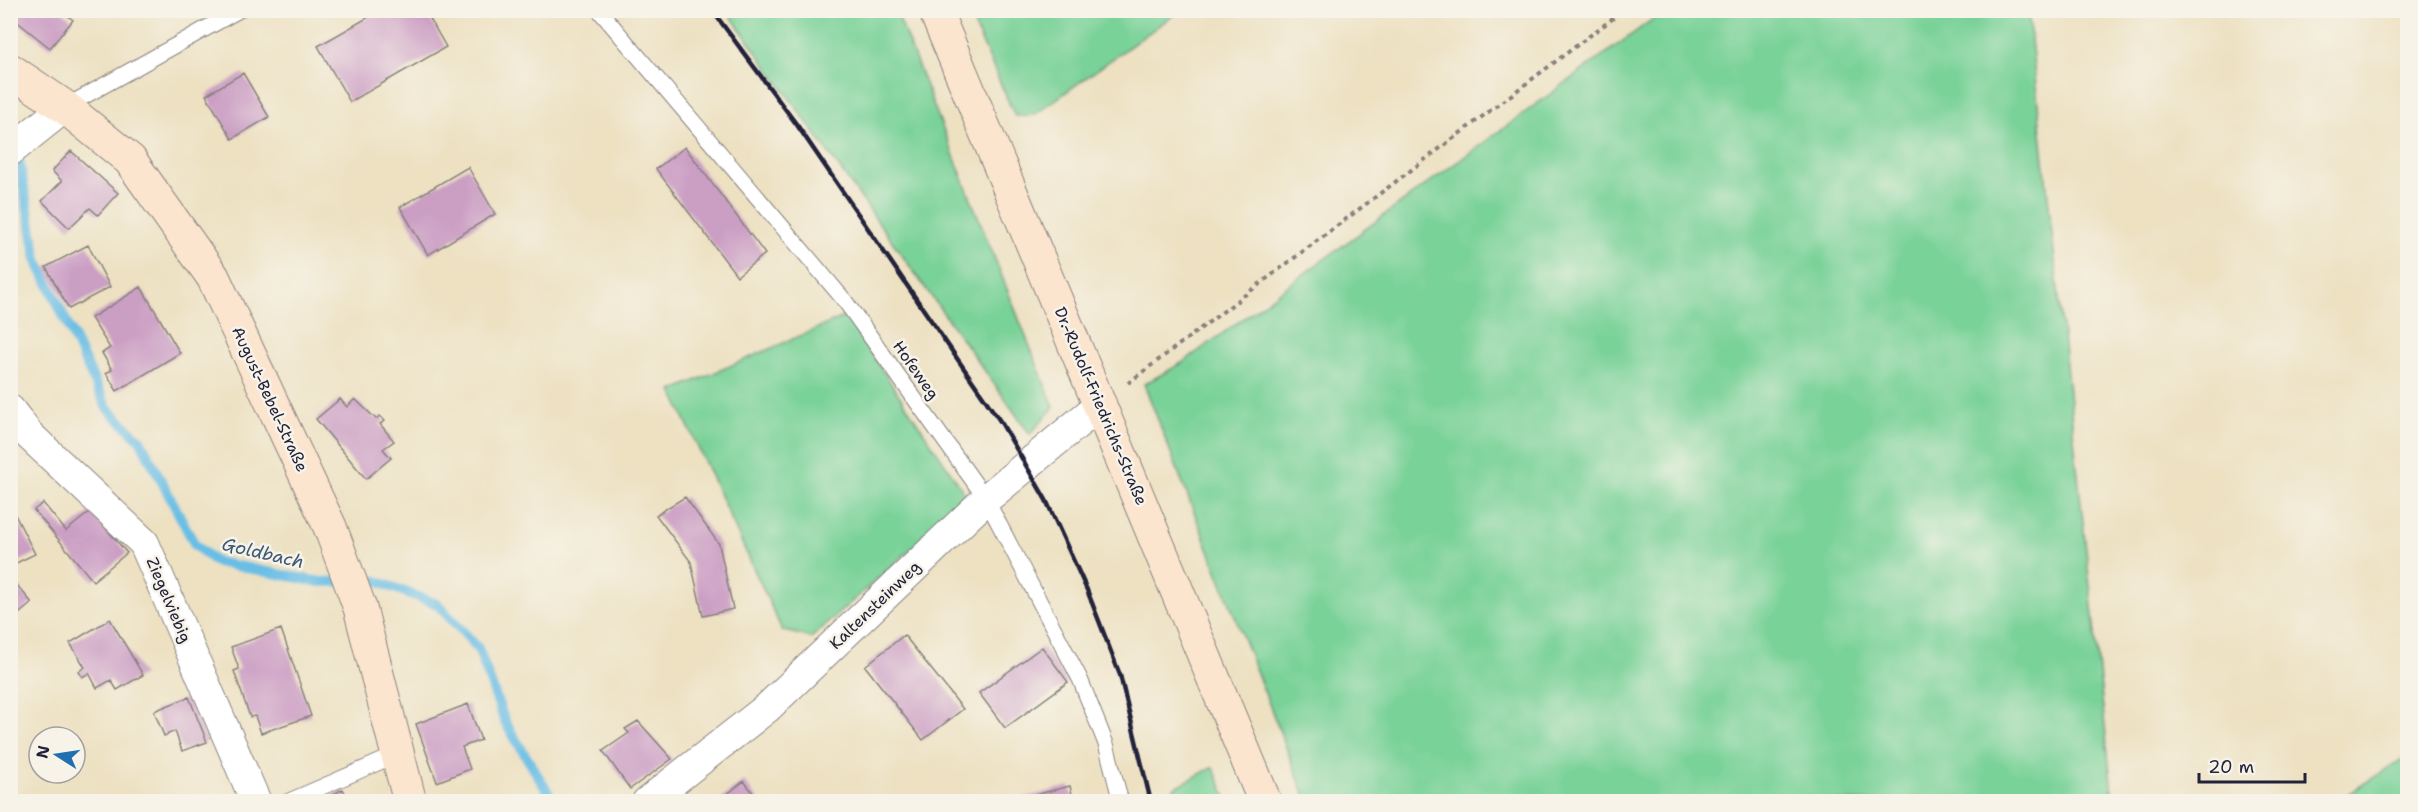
<svg xmlns="http://www.w3.org/2000/svg" width="2418" height="812" viewBox="0 0 2418 812" font-family="'Shantell Sans',sans-serif">
<style>
.green{fill:#79d298;stroke:#4e7a6a;stroke-width:1.5}
.lines{fill:none;stroke-linecap:round;stroke-linejoin:round}
.stream{stroke:#69bee5;stroke-width:10}
.building{fill:#cb9ec4}
.lane-casing{stroke:#88827e;stroke-width:17}
.street-casing{stroke:#88827e;stroke-width:32}
.secondary-casing{stroke:#88827e;stroke-width:35}
.path{stroke:#88827e;stroke-width:4;stroke-dasharray:4.5 4.5;stroke-linecap:butt}
.lane{stroke:#fff;stroke-width:15}
.street{stroke:#fff;stroke-width:30}
.secondary{stroke:#fce5cf;stroke-width:33}
.rail{stroke:#22223b;stroke-width:4.5}
.labels{text-anchor:middle;dominant-baseline:central;stroke-width:5;stroke-linejoin:round;paint-order:stroke}
.street-label{font-size:16px;fill:#22223b;stroke:#f7f3e8}
.water-label{font-size:18px;font-style:italic;fill:#3b5976;stroke:#f7f3e8}
</style>
<rect width="100%" height="100%" fill="#f7f3e8"/>
<filter id="ink" filterUnits="userSpaceOnUse"><feTurbulence type="fractalNoise" baseFrequency=".0167" numOctaves="2"/><feDisplacementMap in="SourceGraphic" scale="12" xChannelSelector="R" yChannelSelector="G"/><feConvolveMatrix kernelMatrix="1 2 1 2 8 2 1 2 1" color-interpolation-filters="sRGB"/></filter>
<filter id="wash" filterUnits="userSpaceOnUse"><feTurbulence type="fractalNoise" baseFrequency=".008" numOctaves="4" result="noise"/><feDisplacementMap in="SourceGraphic" scale="24" xChannelSelector="R" yChannelSelector="G"/><feGaussianBlur stdDeviation="1.35" result="paint"/><feColorMatrix in="noise" values="0 0 0 0 0 0 0 0 0 0 0 0 0 0 0 0 0 1.4 0 .05"/><feComposite in="paint" operator="in"/></filter>
<g filter="url(#wash)">
<rect width="100%" height="100%" fill="#ede1c2"/>
<path class="green" d="M727 11H896L1054 407 1030 434Z
M968 11H1179L1034 115 1015 116Z
M1664 11H2028L2113 801H1307L1144 384 1182 363Z
M846 316 968 498 811 638 782 630 672 391Z
M2407 756V801H2337Z
M1213 767 1228 801H1176L1174 788Z"/>
<g class="lines">
<path class="stream" d="M17 150 37 260 107 408 140 440 195 545 216 562 320 582 376 581 437 604 478 648 505 722 554 802"/>
</g>
<g id="blocks">
<path class="building" d="M10 10H61L73 20 50 48 10 16Z
M381 10H425L446 47 350 102 318 46Z
M243 73 269 117 232 139 206 95Z
M685 147 765 254 737 276 656 169Z
M71 151 118 193 98 215 90 208 69 228 42 201 62 181 52 171Z
M468 167 495 214 428 255 400 207Z
M88 245 110 287 69 309 46 267Z
M141 287 180 353 117 391 106 373 112 370 102 353 110 348 91 318Z
M340 399 347 407 355 399 376 419 380 416 385 421 380 424 394 441 383 449 391 458 366 479 316 419Z
M685 497 719 544 733 609 703 616 691 562 656 515Z
M43 503 66 531 91 511 127 553 93 581 34 510Z
M10 505 35 554 10 566Z
M10 577 32 603 10 621Z
M110 619 143 675 117 690 111 680 97 688 89 673 82 677 79 671 85 667 70 643Z
M281 629 311 716 261 733 255 716 250 717 234 671 239 669 231 647Z
M904 635 963 709 923 740 865 666Z
M1042 647 1068 682 1005 728 979 693Z
M189 697 207 742 182 751 175 731 164 736 154 711Z
M468 704 481 740 462 747 470 769 437 782 416 724Z
M638 721 672 759 630 789 603 751 629 733 625 729Z
M744 781 760 802H717Z
M1070 786 1074 802H1011V801Z
M343 789 350 802H319Z"/>
</g>
</g>
<g filter="url(#ink)">
<use href="#blocks" fill-opacity="0" stroke="#88827e" stroke-width="1.5"/>
<g class="lines">
<g class="lane-casing">
<path id="lane" d="M599 10 845 301 986 499 1080 679 1106 744 1121 802
M65 107 239 10
M287 802 398 754"/>
</g>
<g class="street-casing">
<path id="street" d="M10 151 65 107
M10 410 29 435 144 543 256 802
M647 802 767 708 986 499 1101 404"/>
</g>
<g class="secondary-casing">
<path id="secondary" d="M935 10 1265 802
M10 70 65 107 130 160 213 277 330 527 360 608 410 802"/>
</g>
<path class="path" d="M1128 383 1624 10"/>
<use href="#lane" class="lane"/>
<use href="#street" class="street"/>
<use href="#secondary" class="secondary"/>
<path class="rail" d="M712 10 797 125 1002 424 1046 500 1087 590 1120 675 1151 802"/>
</g>
</g>
<g class="labels">
<g class="street-label">
<text transform="translate(916 370) rotate(55)">Hofeweg</text>
<text transform="translate(270 399) rotate(65)">August-Bebel-Straße</text>
<text transform="translate(1101 406) rotate(67)">Dr.-Rudolf-Friedrichs-Straße</text>
<text transform="translate(169 600) rotate(67)">Ziegelviebig</text>
<text transform="translate(875 605) rotate(-44)">Kaltensteinweg</text>
</g>
<g class="water-label">
<text transform="translate(263 553) rotate(13)">Goldbach</text>
</g>
</g>
<rect width="2418" height="812" fill="none" stroke="#f7f3e8" stroke-width="36"/>
<g transform="translate(57 755) rotate(282)"><circle r="28" fill="#f7f3e8" stroke="#a29fa3" stroke-width="1.5"/>
<path d="M0-4.5L10 22L0 15L-10 22Z" fill="#1f6fb2"/>
<text y="-9" font-size="16" font-weight="bold" text-anchor="middle" fill="#22223b">N</text>
</g>
<path d="M2199 773v9h106v-9" fill="none" stroke="#22223b" stroke-width="3"/>
<text x="2208" y="773" font-size="18" fill="#22223b" stroke="#f7f3e8" stroke-width="4.5" paint-order="stroke">20 m</text>
</svg>
